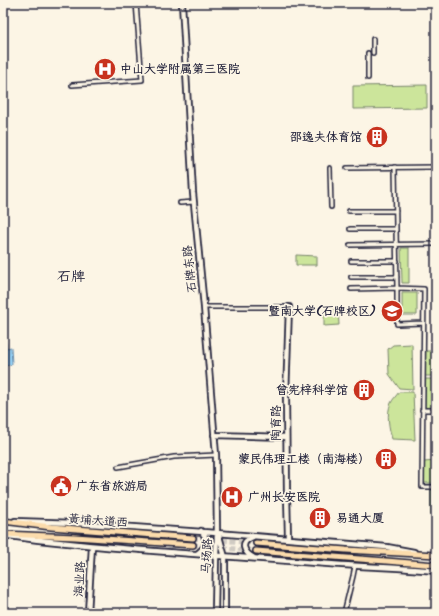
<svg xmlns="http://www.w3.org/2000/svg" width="439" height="616" viewBox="0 0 439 616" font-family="Kalam,'LXGW WenKai TC',sans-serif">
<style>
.grass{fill:#cce59b;stroke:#77846b}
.water{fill:#97d4f8;stroke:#688dac}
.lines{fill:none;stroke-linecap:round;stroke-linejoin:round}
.primary-tunnel{stroke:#d0cbc3;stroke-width:5;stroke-dasharray:5 2.5;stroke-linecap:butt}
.street-casing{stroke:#22223b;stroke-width:6}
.secondary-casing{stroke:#22223b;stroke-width:8}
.primary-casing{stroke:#22223b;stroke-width:8}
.street{stroke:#fcf5e5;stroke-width:3}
.secondary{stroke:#fcf5e5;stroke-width:4.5}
.primary{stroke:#fcdcac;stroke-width:5}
.labels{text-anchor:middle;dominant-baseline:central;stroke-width:3.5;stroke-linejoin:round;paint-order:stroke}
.poi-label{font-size:12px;font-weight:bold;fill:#22223b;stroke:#fcf5e5;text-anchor:start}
.street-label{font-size:12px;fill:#22223b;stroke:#fcf5e5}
.quarter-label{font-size:14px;fill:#22223b;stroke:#fcf5e5}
</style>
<rect width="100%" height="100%" fill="#fcf5e5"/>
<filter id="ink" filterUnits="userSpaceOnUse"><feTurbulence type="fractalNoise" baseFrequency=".025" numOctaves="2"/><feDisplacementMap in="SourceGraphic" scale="8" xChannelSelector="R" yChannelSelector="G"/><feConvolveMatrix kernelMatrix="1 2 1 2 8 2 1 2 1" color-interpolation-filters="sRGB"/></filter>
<g filter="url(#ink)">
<path class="grass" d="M427 85V108L353 109V86Z
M401 248H409V283H402Z
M296 255 317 256V265H296Z
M402 293H417V315H402Z
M338 309 339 325 324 326V310Z
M412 344 413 389 399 388 389 374 388 349 393 345Z
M423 351H436V376H423Z
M423 379H436V410H422Z
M399 392H413L415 440 392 439C389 428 386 414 391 403 393 399 396 396 399 392Z
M436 461V483H424V462Z
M431 490H436V514H431Z"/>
<path class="water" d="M6 343 7 348 11 347 12 364 3 367V344Z"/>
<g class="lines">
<path class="primary-tunnel" d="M193 538 256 543
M193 545 256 551"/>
<g class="street-casing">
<path id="street" d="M373 39V53
M368 78V53
M72 85 142 80 136 3
M395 167 397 288 424 289 422 487H436
M330 168 331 207
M347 168 436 167
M180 203 194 202
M349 211H396
M350 229H396
M350 245 436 244
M351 261H397
M351 277H397
M351 289 397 288V324L423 323
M204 307H289
M422 410H436
M118 467 174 457 216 455
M344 613 353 576 355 566"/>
</g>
<g class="secondary-casing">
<path id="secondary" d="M182 3 193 193 204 307 216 455 217 533 216 556 215 613
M214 435 286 437
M15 521 76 523 217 533 387 547 414 552
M9 536C57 543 105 547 154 551 217 556 279 560 342 565 373 567 405 568 436 571
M219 536 225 557V613
M253 537C239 542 243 552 254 558
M288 538 287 494 286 396 289 307
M197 554C206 547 210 541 201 531
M88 613 92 546"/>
</g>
<g class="primary-casing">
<path id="primary" d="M3 521 51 527 193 538
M3 534 75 537 193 545
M256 543 346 550 436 555
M256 551 386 561 436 565"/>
</g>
<use href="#street" class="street"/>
<use href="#secondary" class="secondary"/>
<use href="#primary" class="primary"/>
</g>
</g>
<defs>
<g id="hospital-disc" transform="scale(1.15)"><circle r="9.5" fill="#c8321e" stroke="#fcf5e5"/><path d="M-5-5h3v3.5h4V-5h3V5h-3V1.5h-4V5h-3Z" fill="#fff"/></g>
<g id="building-disc" transform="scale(1.15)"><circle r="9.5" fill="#c8321e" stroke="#fcf5e5"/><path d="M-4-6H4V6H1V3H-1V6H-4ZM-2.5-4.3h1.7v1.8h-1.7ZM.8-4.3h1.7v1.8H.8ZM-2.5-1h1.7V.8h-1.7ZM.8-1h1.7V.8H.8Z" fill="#fff"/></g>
<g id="university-disc" transform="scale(1.15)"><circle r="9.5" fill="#c8321e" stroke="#fcf5e5"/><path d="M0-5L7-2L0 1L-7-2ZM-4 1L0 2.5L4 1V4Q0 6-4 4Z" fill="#fff"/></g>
<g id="civic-disc" transform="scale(1.15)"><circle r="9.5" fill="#c8321e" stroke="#fcf5e5"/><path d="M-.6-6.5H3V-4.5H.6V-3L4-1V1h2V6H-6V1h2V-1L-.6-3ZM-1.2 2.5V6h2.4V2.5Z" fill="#fff"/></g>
</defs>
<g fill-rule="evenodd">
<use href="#hospital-disc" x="105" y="69"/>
<use href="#building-disc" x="377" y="137"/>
<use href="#university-disc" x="392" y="311"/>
<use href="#building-disc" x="364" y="390"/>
<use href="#building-disc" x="386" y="459"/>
<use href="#civic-disc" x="61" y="486"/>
<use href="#hospital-disc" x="232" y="497"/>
<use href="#building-disc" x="320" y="518"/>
</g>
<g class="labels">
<g class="poi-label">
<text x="120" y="69">中山大学附属第三医院</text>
<text x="362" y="137" text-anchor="end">邵逸夫体育馆</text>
<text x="376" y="311" text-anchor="end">暨南大学(石牌校区)</text>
<text x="348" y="390" text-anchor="end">曾宪梓科学馆</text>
<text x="370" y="459" text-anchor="end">蒙民伟理工楼（南海楼）</text>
<text x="76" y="486">广东省旅游局</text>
<text x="248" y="497">广州长安医院</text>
<text x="336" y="518">易通大厦</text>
</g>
<g class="street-label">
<text transform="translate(190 269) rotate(-96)">石牌东路</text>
<text transform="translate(276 423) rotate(-90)">陶育路</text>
<text transform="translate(98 521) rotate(4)">黄埔大道西</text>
<text transform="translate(207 556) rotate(-87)">马场路</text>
<text transform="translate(80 579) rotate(-87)">海业路</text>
</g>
<g class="quarter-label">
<text x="71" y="277">石牌</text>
</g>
</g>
<rect width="439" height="616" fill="none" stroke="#fcf5e5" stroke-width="16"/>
<rect x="8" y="8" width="423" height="600" fill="none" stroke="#22223b" stroke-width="1.5" filter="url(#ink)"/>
</svg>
